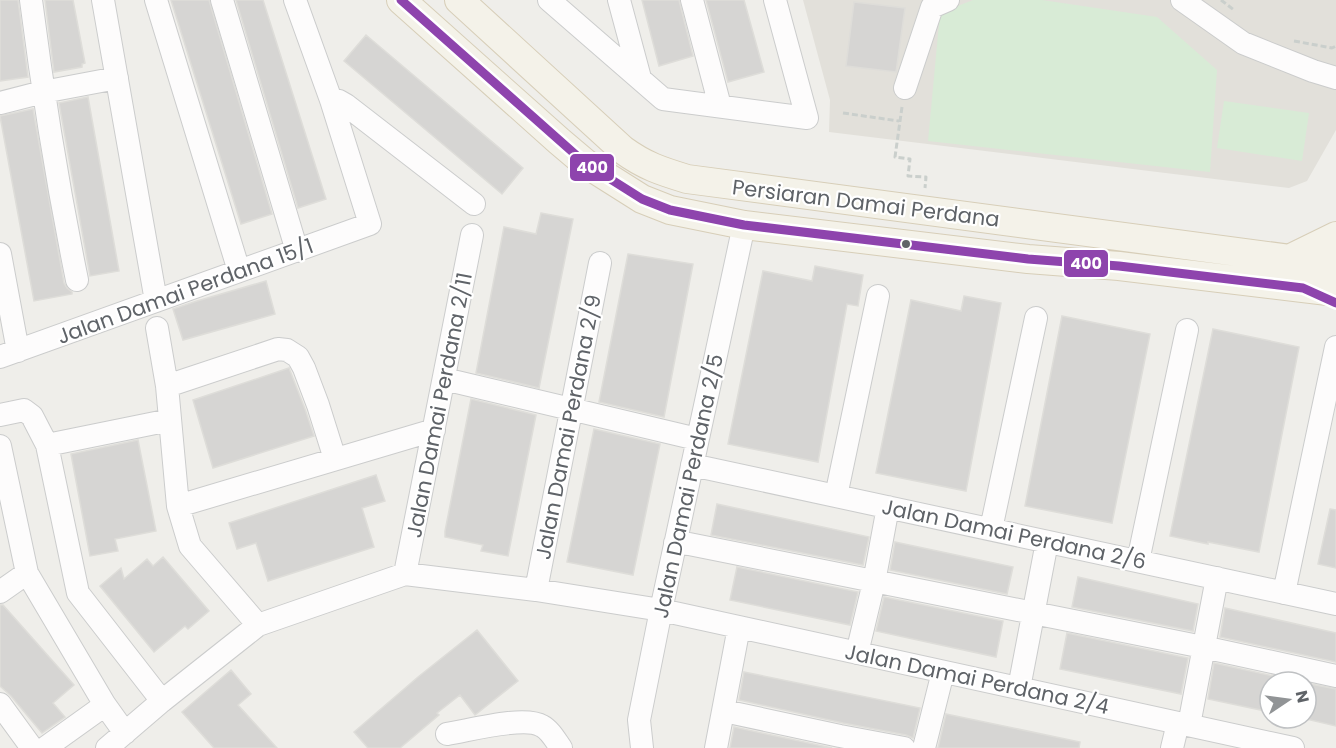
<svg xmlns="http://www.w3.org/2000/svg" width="1336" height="748" viewBox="0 0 1336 748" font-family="Poppins,sans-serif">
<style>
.education{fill:#e2e0da}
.green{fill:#d8ebd6}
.building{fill:#d6d5d3;stroke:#deddd9;stroke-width:1.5}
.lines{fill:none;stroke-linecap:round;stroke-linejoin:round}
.minor-casing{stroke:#cbcccc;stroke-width:24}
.major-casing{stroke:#d7ceb8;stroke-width:30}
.path{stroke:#cacfcc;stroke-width:3;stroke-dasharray:6 3;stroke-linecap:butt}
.minor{stroke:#fdfcfc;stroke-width:22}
.major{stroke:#f4f2e9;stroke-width:28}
.bus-1-casing{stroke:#fff;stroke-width:14}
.bus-1{stroke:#8e44ad;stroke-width:9}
.bus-dot{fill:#5f6368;stroke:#fff;stroke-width:2}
.labels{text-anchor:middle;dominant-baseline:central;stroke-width:4.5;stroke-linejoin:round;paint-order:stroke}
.street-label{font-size:21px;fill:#5f6368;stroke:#fff}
.line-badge{stroke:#fff;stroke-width:2}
.badge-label{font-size:16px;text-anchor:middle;font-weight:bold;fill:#fff}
</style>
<rect width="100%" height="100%" fill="#efeeea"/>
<path class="education" d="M803 0H1336V130L1307 181 1289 188 829 132 830 100Z"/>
<path class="green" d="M973 0H1042L1157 17 1217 70 1210 172 928 141 940 13Z
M1224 101 1309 113 1302 161 1217 148Z"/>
<path class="building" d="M0 0H18L28 77 0 81Z
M45 0H73L85 63 82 64V67L54 72Z
M171 0H209L272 214 241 224Z
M236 0H263L326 199 298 208Z
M642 0H679L693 56 659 66Z
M706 0H744L764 72 728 82Z
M854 2 905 8 896 72 846 66Z
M366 35 523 168 502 194 344 61Z
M88 97 119 271 90 276 59 103Z
M33 109 64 283 67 288 72 292V294L34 301 0 116Z
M541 213 573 219 539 388 476 373 504 227 536 234Z
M628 254 693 264 664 417 599 402Z
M815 266 863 275 858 306 847 304 818 462 728 444 763 271 812 281Z
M266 281 275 314 183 340 173 309 197 301Z
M964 296 1001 303 966 491 876 473 911 300 961 311Z
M1062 316 1150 334 1112 523 1025 506Z
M1213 329 1299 347 1259 552 1208 542V544L1170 536Z
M289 368 305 409 314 436 213 468 193 400Z
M471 399 536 415 508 556 481 551 483 545 445 537V531Z
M594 429 660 444 633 575 567 562Z
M138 440 156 531 115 539 118 551 90 556 71 454Z
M376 475 385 501 362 508 374 547 268 581 256 543 237 549 229 523Z
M717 504 869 537 863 565 711 535Z
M1330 509 1336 510V568L1318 564Z
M895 542 1013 567 1007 594 890 570Z
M163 557 209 611 188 629 185 626 154 652 100 586 121 568 124 579 147 559 153 566Z
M737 567 858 592 850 625 730 600Z
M1078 577 1198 604 1193 631 1072 607Z
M884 597 1003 621 996 657 876 631Z
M0 605H3L74 685 53 703 65 717 42 733 11 696 0 686Z
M1225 608 1336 633V662L1220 637Z
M477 630 518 681 475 715 460 695 437 713 439 715 400 748H368L354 732 418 677Z
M1067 633 1188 658 1181 694 1060 669Z
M1214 663 1300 682H1270V712L1208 699Z
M231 670 251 694 238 705 277 748H214L182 712Z
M744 672 920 708 913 738 906 735 843 723 739 700Z
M1306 683 1336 689V726L1306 719Z
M946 714 1080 742 1079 748H938Z
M734 727 832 748H730Z"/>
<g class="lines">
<g class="minor-casing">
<path id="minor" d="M31 0C43 94 58 187 77 280
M103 0 156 301
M156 0 239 271
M222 0 297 251
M549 0 663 99 807 118 775 0
M619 0 640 78
M692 0 720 106
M1182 0 1243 43 1313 71 1336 78
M905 88 932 7 948 0
M331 100 339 101 346 105 474 204
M0 103 43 92 117 78
M0 254 18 351
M157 328 167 386 178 506 190 546 258 625
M0 357 370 224 331 100 295 0
M444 379 697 439
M167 386 278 349 287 350 298 357 304 368 318 405 335 459
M0 415 24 410 32 416 47 445 78 593 162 701
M47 445 170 420
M0 446 27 573 105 705 125 733
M692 465 1336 604
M836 496 878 296
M178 506 434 430
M991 529 1036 318
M675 543 689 544 1203 647 1336 676
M1138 561 1187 330
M405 574 472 235
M536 590 600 263
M0 592 27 573
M1284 593 1336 347
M857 653 874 582 888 507
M1019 688 1047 542
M0 704 32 748
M724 711 840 736 904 748
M1189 725 1217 578
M447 734C468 731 524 715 542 726 550 730 556 741 561 748
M45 748 105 705
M107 748 162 701 258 625 405 574 536 590 661 610 1293 748
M642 748 639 720 661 610 744 225
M716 748 739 627
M924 748 943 672
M1172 748 1178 723"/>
</g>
<g class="major-casing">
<path id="major" d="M401 0 559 141 585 163 642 199 670 210 744 225 1028 259 1119 266 1336 292
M459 0 623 150C645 166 661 171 687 179L1336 265
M1289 259 1336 236"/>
</g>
<path class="path" d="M1221 0 1234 10
M1294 41 1332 48 1336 46
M902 107 895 157 910 159 908 176 926 177 925 188
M843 113 899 121"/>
<use href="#minor" class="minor"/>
<use href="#major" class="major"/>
<g class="bus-1-casing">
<path id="bus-1" d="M401 0 585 163 642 199 670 210 744 225 1028 259 1119 266 1303 288 1336 303"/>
</g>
<use href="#bus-1" class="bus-1"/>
</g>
<circle class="bus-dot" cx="906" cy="244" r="5"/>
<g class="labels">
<g class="street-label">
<text transform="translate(866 203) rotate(7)">Persiaran Damai Perdana</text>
<text transform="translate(185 291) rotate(-20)">Jalan Damai Perdana 15/1</text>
<text transform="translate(439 405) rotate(-79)">Jalan Damai Perdana 2/11</text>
<text transform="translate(568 427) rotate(-79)">Jalan Damai Perdana 2/9</text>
<text transform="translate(688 486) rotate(-78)">Jalan Damai Perdana 2/5</text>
<text transform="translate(1014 534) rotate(12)">Jalan Damai Perdana 2/6</text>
<text transform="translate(977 679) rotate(12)">Jalan Damai Perdana 2/4</text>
</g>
</g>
<g class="line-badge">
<rect x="569" y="153" width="46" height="29" rx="6" fill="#8e44ad"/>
<rect x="1063" y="249" width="46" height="29" rx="6" fill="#8e44ad"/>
</g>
<g class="badge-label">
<text x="592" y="173">400</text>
<text x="1086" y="269">400</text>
</g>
<g transform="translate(1288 700) rotate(77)"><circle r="28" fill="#ffffff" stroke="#bfc1c3" stroke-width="1.5"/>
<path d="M0-4.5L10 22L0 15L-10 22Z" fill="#919496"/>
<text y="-9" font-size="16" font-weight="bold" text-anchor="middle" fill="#5f6368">N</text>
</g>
</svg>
